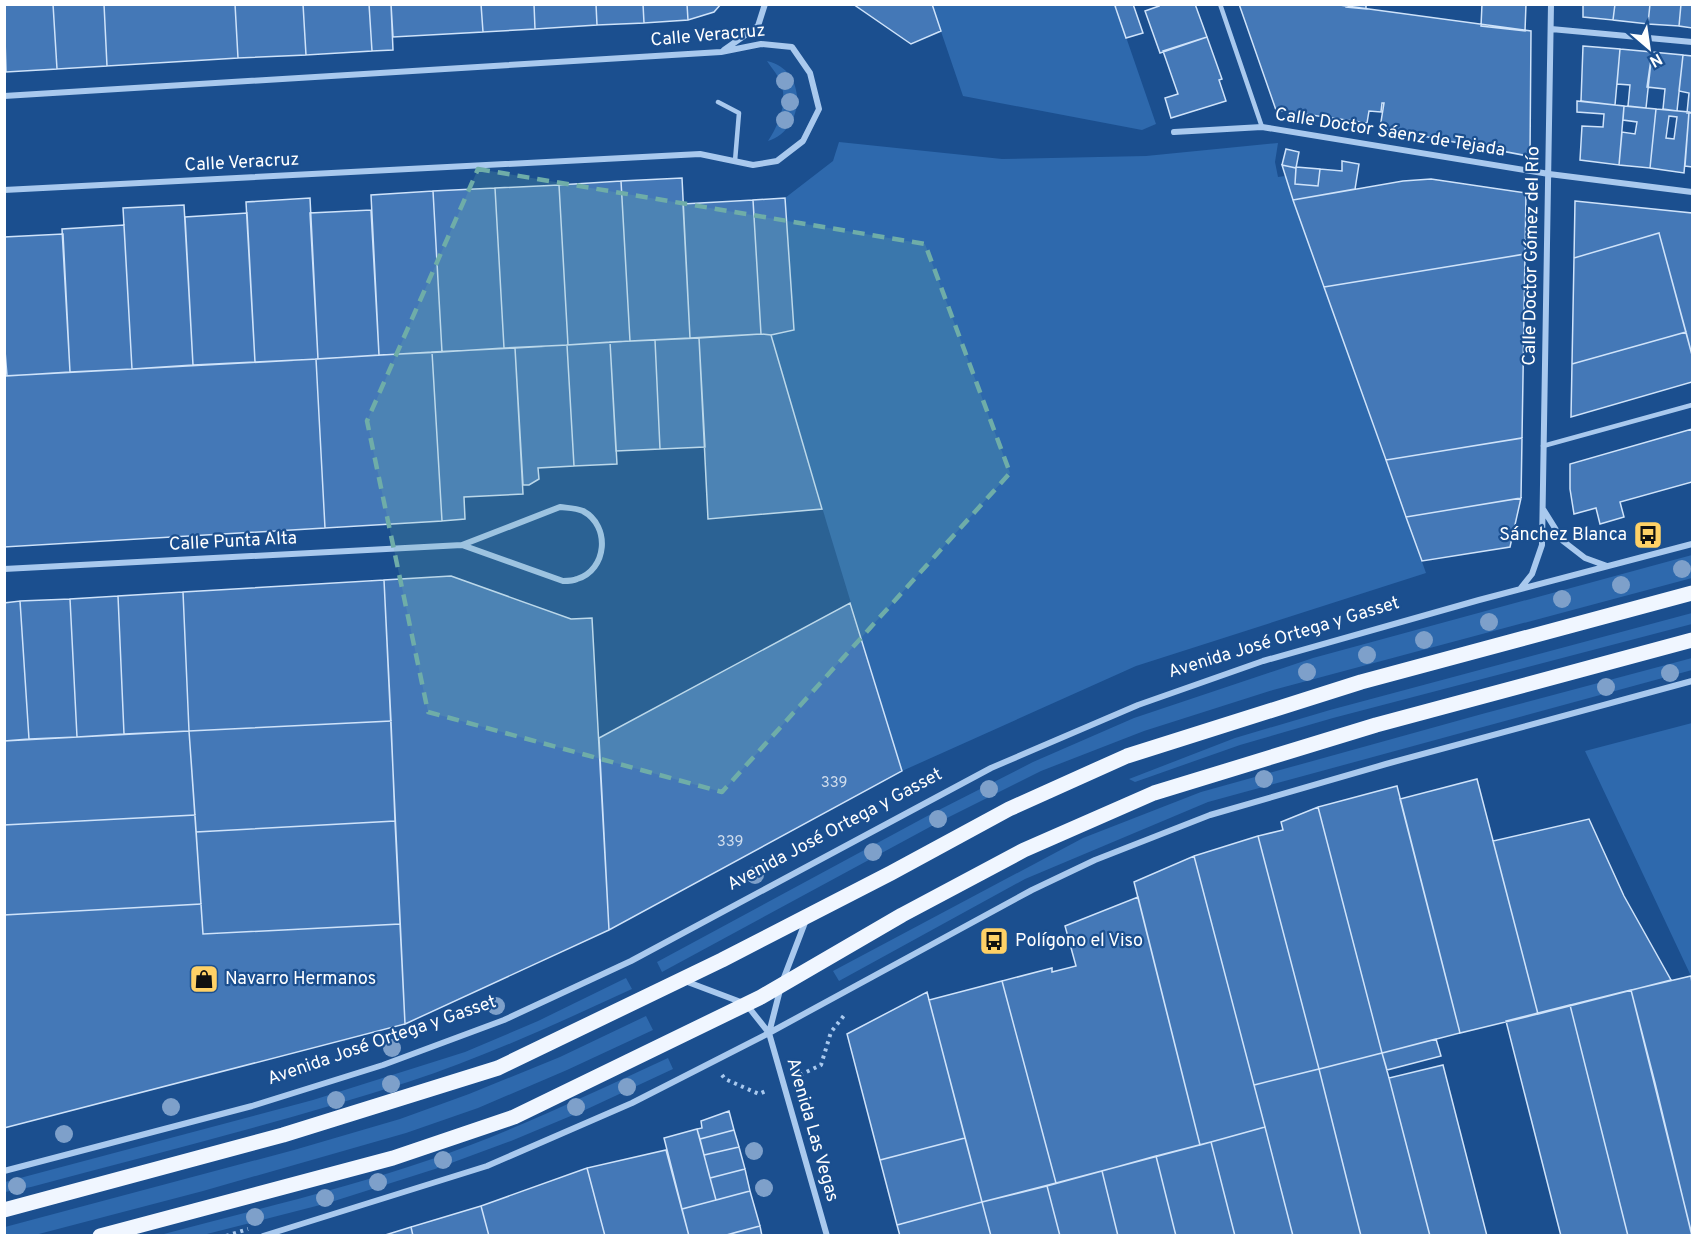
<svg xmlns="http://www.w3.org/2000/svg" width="1697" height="1240" viewBox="0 0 1697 1240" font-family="Overpass,sans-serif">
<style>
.green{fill:#2e69ad}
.building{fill:#4478b7;stroke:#cfe3fa;stroke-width:1.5;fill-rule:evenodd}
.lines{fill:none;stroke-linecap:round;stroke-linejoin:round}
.path{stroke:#a9c9ee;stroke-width:4;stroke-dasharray:3 4.5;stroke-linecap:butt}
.lane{stroke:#a9c9ee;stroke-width:4.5}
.street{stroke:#a9c9ee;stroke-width:6}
.primary{stroke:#f0f6ff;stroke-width:15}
.tree{fill:#7ea0ca}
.marked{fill:#6fada8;fill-opacity:0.2;stroke:#6fada8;stroke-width:4.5;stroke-dasharray:12 8;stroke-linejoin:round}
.labels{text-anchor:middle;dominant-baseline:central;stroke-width:4.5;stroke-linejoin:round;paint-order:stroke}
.number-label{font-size:15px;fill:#d0dded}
.street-label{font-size:18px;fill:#fff;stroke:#1b4f8f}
.poi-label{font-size:18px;fill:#fff;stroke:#1b4f8f;text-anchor:start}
</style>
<rect width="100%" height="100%" fill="#1b4f8f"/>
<path class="green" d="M932 5H1115L1156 124 1142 130 963 96Z
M767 61C808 70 806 129 768 141 780 123 790 97 778 77 775 71 770 66 767 61Z
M839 142 1002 159 1146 156 1278 143 1275 162 1278 177 1285 176 1426 573 1136 666 902 771 827 524 771 335 794 330 785 198 833 161Z
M1692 555V578L1273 690 1144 731 1041 771 939 822 662 972 657 962 931 814 1033 762 1134 718 1313 658Z
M1692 613V624L1333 718 1240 745 1135 782 1129 779 1235 738 1330 710Z
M1692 658V670L1208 802 1025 879 839 981 833 971 1083 838 1201 792 1482 714Z
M1692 723V983L1691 976 1585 751Z
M626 978 632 989C558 1023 485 1057 408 1082 284 1122 157 1153 31 1187L5 1192V1182L313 1100 465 1052 538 1021Z
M646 1016 653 1030 567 1070 478 1108 406 1133 203 1191 35 1235H5V1227L294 1150 400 1119 469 1094 560 1057Z
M668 1058 673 1069 585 1110 511 1141 435 1169 328 1203 203 1235H160C250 1211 344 1189 432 1159 513 1131 590 1094 668 1058Z"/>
<path class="building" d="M4 4H53L57 69 6 72Z
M53 4H104L107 66 57 69Z
M104 4H235L238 58 107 66Z
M235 4H303L306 55 238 58Z
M303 4H369L372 51 306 55Z
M369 4H391L393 50 372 51Z
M391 4H481L483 32 393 37Z
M481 4H534L535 29 483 32Z
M534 4H596L597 25 535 29Z
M596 4H643L644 23 597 25Z
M643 4H687L688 20 644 23Z
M687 4H721L714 12 688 20Z
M853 4H932L941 31 911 44Z
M1119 4H1133L1143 33 1126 38 1115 6Z
M1158 4H1195L1207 37 1160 53 1145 11 1159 6Z
M1239 4H1332L1531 31 1530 155 1528 156 1380 128 1384 103H1382L1381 112 1369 111 1367 123 1276 110Z
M1346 4H1366V9L1346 7Z
M1482 4H1526L1525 31 1481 26Z
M1583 4H1615L1613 20 1583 17Z
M1615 4H1650L1648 24 1613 20Z
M1650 4H1681L1679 26 1648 24Z
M1681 4H1692V28L1679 26Z
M1207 37 1222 79 1219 80 1226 101 1171 118 1165 98 1178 94 1163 51Z
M1583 46 1620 49 1615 105 1581 101Z
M1620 49 1652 52 1646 108 1628 106 1630 85 1617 84Z
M1652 52 1683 55 1677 111 1663 109 1665 89 1647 87Z
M1683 55 1692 56V113H1687L1689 93 1679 91Z
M1577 101 1624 106 1619 165 1580 160 1582 126 1603 127 1604 114 1577 112Z
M1624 106 1656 109 1650 168 1619 165 1622 132 1635 134 1637 122 1623 120Z
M1656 109 1689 112 1684 173 1650 168ZM1669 116 1677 117 1674 139 1666 138Z
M1689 112 1692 113V167L1685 166Z
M1286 149 1299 152 1296 168 1282 165Z
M1342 161 1359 164 1355 189 1293 200 1282 165 1296 168 1295 184 1318 186 1320 169 1342 171Z
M1296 167 1320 169 1318 186 1295 184Z
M682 178 690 338 630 341 621 181Z
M1431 179 1526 193 1525 254 1324 287 1293 200 1403 181Z
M621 181 630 341 568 345 559 185Z
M559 185 568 345 504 348 495 188Z
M495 188 504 348 442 352 433 191Z
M433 191 442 352 379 355 371 195Z
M310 198 318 359 255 362 246 202Z
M785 198 794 330 771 335 761 334 753 200Z
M753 200 761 334 690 338 683 204Z
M1575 201 1692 213V355L1659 233 1574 258Z
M184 205 193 365 132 369 123 208Z
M371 210 379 355 318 359 310 213Z
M247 213 255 362 193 365 185 217Z
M124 225 132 369 70 372 62 229Z
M1659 233 1686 332 1572 364 1574 258Z
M63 234 70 372 7 376 4 338V237Z
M1525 254 1522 438 1386 460 1324 287Z
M1686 332 1692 355V382L1571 417 1572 364Z
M761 334 771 335 822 509 708 519 699 338Z
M4 338 7 376H4Z
M699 338 705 447 660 449 655 340Z
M655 340 660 449 616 451 610 342Z
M610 342 617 464 574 466 567 345Z
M567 345 574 466 538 468 539 479 529 485H523L515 348Z
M515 348 523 494 464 497 465 519 442 521 432 352Z
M432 352 442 521 325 528 316 359Z
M316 359 325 528 4 547V376Z
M1692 429V482L1620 502 1624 517 1600 524 1596 508 1574 514 1570 489V464Z
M1522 438 1521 498 1406 517 1386 460Z
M1521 498 1510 547 1422 561 1406 517Z
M451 576 571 619 592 618 609 930 405 1024 384 580Z
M384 580 391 721 189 731 183 592Z
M183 592 189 731 124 734 118 596Z
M118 596 124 734 77 737 70 599Z
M70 599 77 737 29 739 20 601Z
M20 601 29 739 4 741V603Z
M850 603 902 771 609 930 599 738Z
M391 721 395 821 196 832 189 731Z
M189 731 195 815 4 825V741Z
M1477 779 1538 1014 1460 1033 1400 799Z
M1397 786 1460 1033 1382 1053 1318 807Z
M1318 807 1382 1053 1319 1069 1258 836 1283 830 1281 822Z
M195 815 201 904 4 915V825Z
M1589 819 1624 896 1671 980 1538 1014 1493 841Z
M395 821 400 924 203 934 196 832Z
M1258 836 1319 1069 1254 1085 1194 856Z
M1194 856 1265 1127 1200 1145 1134 882Z
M1138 897 1200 1145 1056 1183 1002 981 1052 968V972L1076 966 1065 926Z
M201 904 203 934 400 924 405 1024 4 1128V915Z
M1691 976 1692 983V1235L1631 990Z
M1002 981 1056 1183 982 1202 929 1000Z
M1631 990 1655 1083 1692 1236H1628L1570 1005Z
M927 992 965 1138 880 1160 847 1034Z
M1570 1005 1628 1236H1561L1506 1021Z
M1436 1039 1441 1056 1387 1070 1382 1053Z
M1382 1053 1389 1078 1430 1236H1361L1319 1069Z
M1443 1065 1487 1236H1430L1389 1078Z
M1319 1069 1361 1236H1293L1265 1127 1254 1085Z
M729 1111 734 1130 700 1139 697 1129 702 1128 701 1121Z
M1265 1127 1293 1236H1235L1211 1142Z
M697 1129 716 1200 682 1209 664 1138Z
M734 1130 739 1147 704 1155 700 1139Z
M965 1138 982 1202 897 1225 880 1160Z
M1211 1142 1235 1236H1176L1156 1156Z
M739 1147 745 1169 710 1178 704 1155Z
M666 1150 689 1236H605L587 1168Z
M1156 1156 1176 1236H1118L1102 1171Z
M587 1168 605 1236H489L481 1206Z
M745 1169 750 1191 716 1200 710 1178Z
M1102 1171 1118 1236H1060L1047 1186Z
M1047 1186 1060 1236H991L982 1202Z
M750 1191 760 1226 723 1236H689L682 1209Z
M982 1202 991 1236H900L897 1225Z
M481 1206 489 1236H413L411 1227Z
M760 1226 762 1236H723L737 1232Z
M411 1227 413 1236H382L395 1232Z"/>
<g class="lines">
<path class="path" d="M722 1075 725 1079 759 1094 768 1090
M800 1075 821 1065 831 1032 846 1013
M226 1236 248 1229"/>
<path class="lane" d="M1220 4 1262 127
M718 102 739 113 735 161
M1543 446 1692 405"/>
<path class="street" d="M1551 29 1692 42
M724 50 758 26 765 4
M4 96 721 52 761 44 792 47 810 73 819 109 803 141 777 161 753 165 700 154 4 190
M1174 132 1262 127 1549 174 1692 192
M1543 509 1563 541 1585 558 1607 566
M4 569 462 545 560 507C568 508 576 508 583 511 611 526 607 570 577 579 573 581 567 581 563 581L462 545
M1520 589 1532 574 1542 545 1551 4
M783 980 806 920
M685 981 746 1004 769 1033 827 1236
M769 1033 780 990
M4 1171 252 1106 383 1065 504 1020 631 961 991 768 1138 705 1263 661 1479 600 1692 544
M263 1236 487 1166 632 1103 769 1033 1032 890 1095 860 1210 815 1386 764 1692 681"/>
<path class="primary" d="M4 1210 283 1135 498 1068 722 960 891 873 1009 809 1127 756 1361 682 1692 593
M100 1236 393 1158 514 1117 761 997 902 915 1024 850 1154 793 1376 725 1692 640"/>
</g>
<g class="tree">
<circle cx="785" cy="81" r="9"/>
<circle cx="790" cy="102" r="9"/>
<circle cx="785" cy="120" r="9"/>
<circle cx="1682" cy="569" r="9"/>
<circle cx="1621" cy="585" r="9"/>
<circle cx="1562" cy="599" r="9"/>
<circle cx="1489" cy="622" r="9"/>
<circle cx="1424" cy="640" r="9"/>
<circle cx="1367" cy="655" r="9"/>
<circle cx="1307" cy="672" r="9"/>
<circle cx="1670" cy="673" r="9"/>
<circle cx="1606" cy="687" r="9"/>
<circle cx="1264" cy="779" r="9"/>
<circle cx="989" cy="789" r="9"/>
<circle cx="938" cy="819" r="9"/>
<circle cx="873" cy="852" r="9"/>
<circle cx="755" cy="875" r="9"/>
<circle cx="496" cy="1006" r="9"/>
<circle cx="392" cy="1048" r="9"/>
<circle cx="391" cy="1084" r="9"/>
<circle cx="627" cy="1087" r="9"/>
<circle cx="336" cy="1100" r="9"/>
<circle cx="171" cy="1107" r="9"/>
<circle cx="576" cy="1107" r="9"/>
<circle cx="64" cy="1134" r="9"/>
<circle cx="754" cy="1151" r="9"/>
<circle cx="443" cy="1160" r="9"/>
<circle cx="378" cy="1182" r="9"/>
<circle cx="17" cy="1186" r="9"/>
<circle cx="764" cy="1188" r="9"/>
<circle cx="325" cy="1198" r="9"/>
<circle cx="255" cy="1217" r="9"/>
</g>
<path class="marked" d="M478 169 925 244 1010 473 722 792 428 712 367 421Z"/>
<defs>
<g id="bus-square" transform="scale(1.5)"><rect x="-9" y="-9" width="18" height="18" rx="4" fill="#ffd166" stroke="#1b4f8f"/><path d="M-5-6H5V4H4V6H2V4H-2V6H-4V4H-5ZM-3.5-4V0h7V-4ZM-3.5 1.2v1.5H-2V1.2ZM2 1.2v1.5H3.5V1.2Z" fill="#111"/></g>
<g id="shop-square" transform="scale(1.5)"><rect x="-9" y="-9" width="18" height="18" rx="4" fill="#ffd166" stroke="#1b4f8f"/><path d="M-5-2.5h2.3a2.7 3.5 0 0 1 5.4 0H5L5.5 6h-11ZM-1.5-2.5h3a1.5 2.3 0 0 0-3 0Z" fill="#111"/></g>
</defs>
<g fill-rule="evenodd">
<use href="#bus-square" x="1648" y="535"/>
<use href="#bus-square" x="994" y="941"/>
<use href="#shop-square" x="204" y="979"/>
</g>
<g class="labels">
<g class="number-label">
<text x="834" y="783">339</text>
<text x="730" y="842">339</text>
</g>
<g class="street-label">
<text transform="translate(708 36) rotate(-5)">Calle Veracruz</text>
<text transform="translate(1390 133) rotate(9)">Calle Doctor Sáenz de Tejada</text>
<text transform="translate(242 163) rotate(-3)">Calle Veracruz</text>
<text transform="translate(1532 256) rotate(-89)">Calle Doctor Gómez del Río</text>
<text transform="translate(233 542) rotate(-3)">Calle Punta Alta</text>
<text transform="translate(1284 638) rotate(-17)">Avenida José Ortega y Gasset</text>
<text transform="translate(835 830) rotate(-28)">Avenida José Ortega y Gasset</text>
<text transform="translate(382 1041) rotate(-19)">Avenida José Ortega y Gasset</text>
<text transform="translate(812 1130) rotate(74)">Avenida Las Vegas</text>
</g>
<g class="poi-label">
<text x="1627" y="535" text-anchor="end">Sánchez Blanca</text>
<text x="1015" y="941">Polígono el Viso</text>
<text x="225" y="979">Navarro Hermanos</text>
</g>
</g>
<rect width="1697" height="1240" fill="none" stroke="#ffffff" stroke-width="12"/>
<g transform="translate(1649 48) rotate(151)" stroke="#1b4f8f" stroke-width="4.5" paint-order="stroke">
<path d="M0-4.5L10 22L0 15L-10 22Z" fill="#ffffff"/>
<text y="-9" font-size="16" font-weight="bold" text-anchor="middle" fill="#ffffff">N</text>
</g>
</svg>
